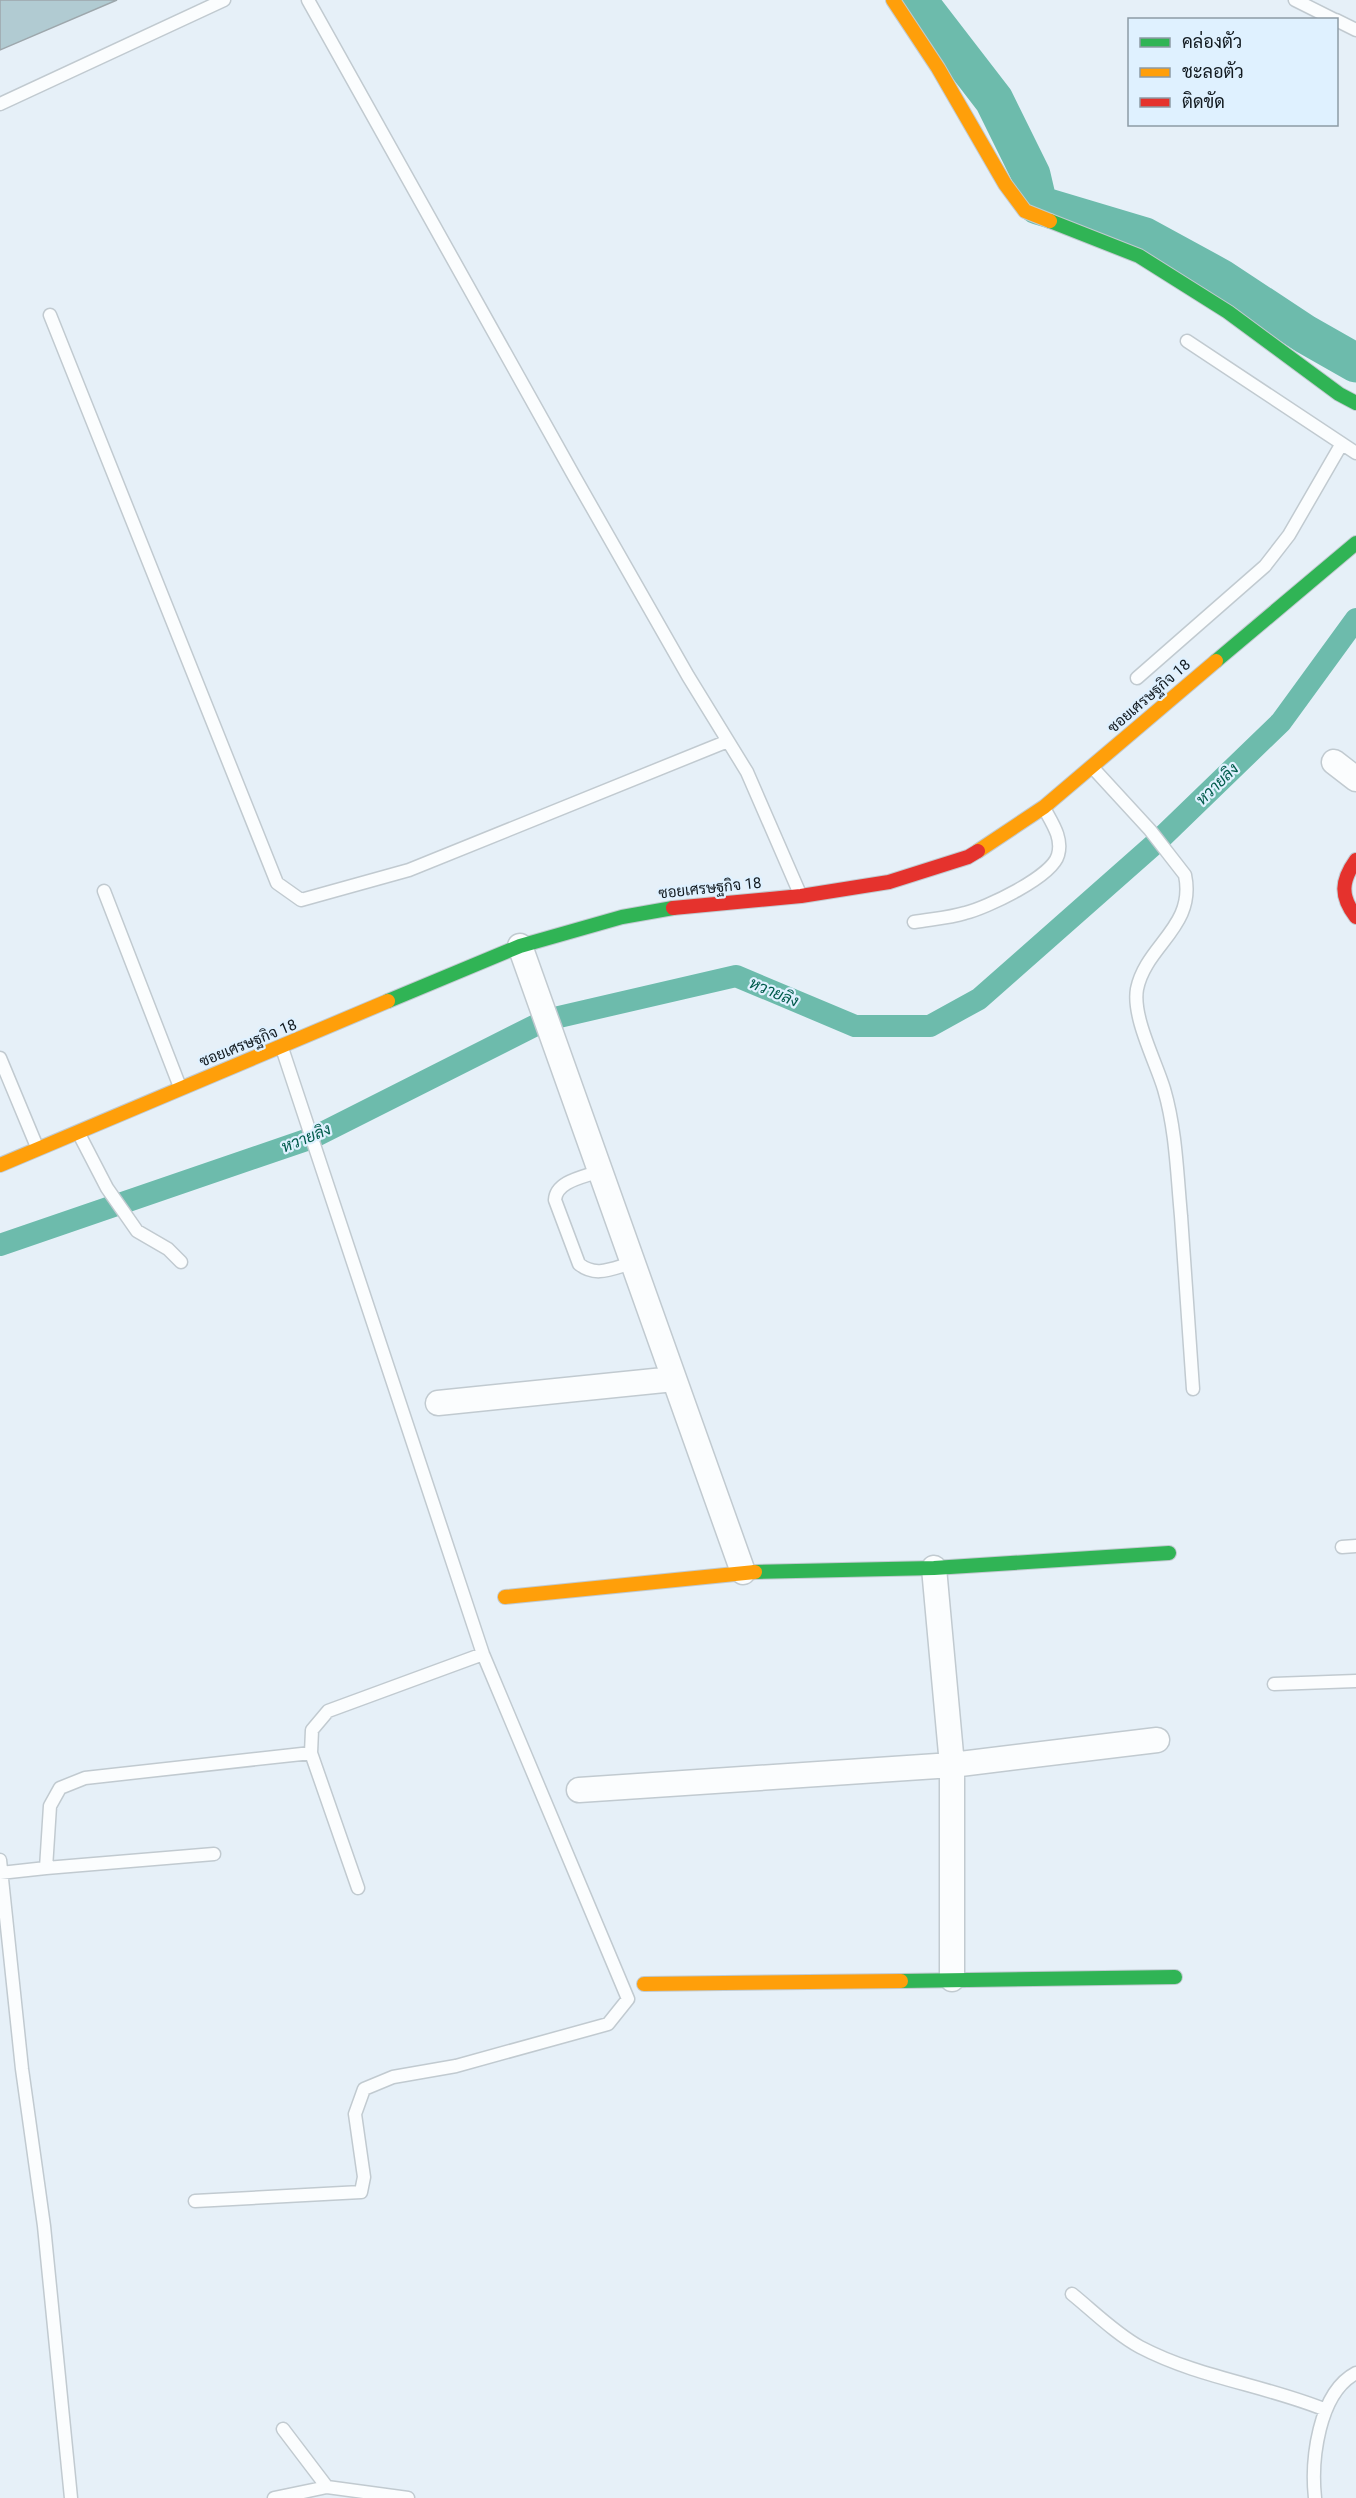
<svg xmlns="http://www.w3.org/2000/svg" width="1356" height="2498" viewBox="0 0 1356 2498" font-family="Roboto,Sarabun,sans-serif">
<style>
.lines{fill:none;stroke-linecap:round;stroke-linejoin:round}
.canal{stroke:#6dbbac;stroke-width:22}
.river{stroke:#6dbbac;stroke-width:39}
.building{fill:#b1cbd2;stroke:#9da7ac;stroke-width:1.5}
.lane-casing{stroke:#c1cad0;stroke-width:15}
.street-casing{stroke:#c1cad0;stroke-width:27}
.fast-casing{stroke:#c1cad0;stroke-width:16}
.slow-casing{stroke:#c1cad0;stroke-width:16}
.jam-casing{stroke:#c1cad0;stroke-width:16}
.lane{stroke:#fbfdfe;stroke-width:12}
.street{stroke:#fbfdfe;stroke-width:24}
.fast{stroke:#30b455;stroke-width:14}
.slow{stroke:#ff9f0a;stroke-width:14}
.jam{stroke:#e5322d;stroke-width:14}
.labels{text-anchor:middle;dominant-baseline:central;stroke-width:4.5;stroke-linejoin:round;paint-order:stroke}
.street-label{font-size:15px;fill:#11191f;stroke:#dff1ff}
.water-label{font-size:16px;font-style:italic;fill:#005b4b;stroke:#dff1ff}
</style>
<rect width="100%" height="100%" fill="#e6f0f8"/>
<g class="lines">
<path class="canal" d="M0 1245 312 1138 546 1020 736 976 855 1026H930L979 999 1158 841 1281 722 1356 619"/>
<path class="river" d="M917 0 994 100 1031 175 1038 205 1145 237 1220 278 1305 334 1356 363"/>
</g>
<path class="building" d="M0 0H117L0 50Z"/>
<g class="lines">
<g class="lane-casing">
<path id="lane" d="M308 0 574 476 688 676 747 772 800 894
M1295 0 1335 20
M1336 20 1356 30
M0 104 224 0
M50 315 277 883 301 900 409 870 728 741
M1187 341 1356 453
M1137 678 1265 566 1289 535 1341 445
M1093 768 1150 830 1185 875C1196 927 1146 945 1137 989 1132 1017 1156 1062 1164 1089 1176 1130 1177 1174 1181 1216 1185 1274 1189 1332 1193 1389
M104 891 180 1087
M914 922C931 919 949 918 965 913 986 908 1052 877 1058 855 1063 838 1052 823 1044 808
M0 1058 37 1147
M78 1132 107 1188 137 1231 168 1249 181 1262
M600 1171C584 1177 556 1181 555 1200L579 1264C596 1278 613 1268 632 1263
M1342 1547 1356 1546
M1274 1684 1356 1681
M311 1753 312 1730 328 1711 483 1654
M0 1860 22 2069 44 2226 71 2498
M46 1868 214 1854
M0 1873 46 1868 50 1806 60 1788 85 1778 311 1753 358 1888
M195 2201 361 2192 364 2177 355 2114 364 2089 393 2077 456 2066 608 2024 628 1999 483 1654 282 1048
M1072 2294C1093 2311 1116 2334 1140 2347 1199 2378 1265 2385 1326 2410
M283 2429 327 2487 408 2498
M274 2498 327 2487
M1315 2498C1311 2461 1318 2393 1356 2373"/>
</g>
<g class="street-casing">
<path id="street" d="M1334 762 1356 779
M520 946 743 1572
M438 1403 674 1379
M934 1568 952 1765V1979
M579 1790 952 1765 1157 1740"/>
</g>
<g class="fast-casing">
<path id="fast" d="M1050 221 1139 256 1228 312 1339 394 1356 403
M1216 661 1356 543
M388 1001 520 946 622 917 673 908
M755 1572 934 1568 1169 1553
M901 1981 1175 1977"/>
</g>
<g class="slow-casing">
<path id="slow" d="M893 0 938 68 1005 184 1025 211 1050 221
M978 851 1044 807 1216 661
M0 1165 388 1001
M505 1597 755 1572
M644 1984 901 1981"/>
</g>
<g class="jam-casing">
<path id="jam" d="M1356 860C1341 881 1340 896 1356 917
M673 908 801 896 889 882 968 857 978 851"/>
</g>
<use href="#lane" class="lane"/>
<use href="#street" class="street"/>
<use href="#fast" class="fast"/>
<use href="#slow" class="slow"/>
<use href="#jam" class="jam"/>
</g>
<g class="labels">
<g class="street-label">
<text transform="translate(1149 696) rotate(-41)">ซอยเศรษฐกิจ 18</text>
<text transform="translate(710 888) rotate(-6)">ซอยเศรษฐกิจ 18</text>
<text transform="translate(248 1043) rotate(-22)">ซอยเศรษฐกิจ 18</text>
</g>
<g class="water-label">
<text transform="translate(1217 784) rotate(-44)">หวายลิง</text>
<text transform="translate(774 992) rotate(23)">หวายลิง</text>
<text transform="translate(306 1138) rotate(-22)">หวายลิง</text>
</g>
</g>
<rect x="1128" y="18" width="210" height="108" fill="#dff1ff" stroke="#8d9ba5" stroke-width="1.5"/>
<rect x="1140" y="38" width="30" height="9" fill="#30b455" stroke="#8d9ba5" stroke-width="1.5"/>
<text x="1182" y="48" font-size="18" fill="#11191f">คล่องตัว</text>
<rect x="1140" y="68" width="30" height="9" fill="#ff9f0a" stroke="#8d9ba5" stroke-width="1.5"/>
<text x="1182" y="78" font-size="18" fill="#11191f">ชะลอตัว</text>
<rect x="1140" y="98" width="30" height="9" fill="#e5322d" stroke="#8d9ba5" stroke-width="1.5"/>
<text x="1182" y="108" font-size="18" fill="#11191f">ติดขัด</text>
</svg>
